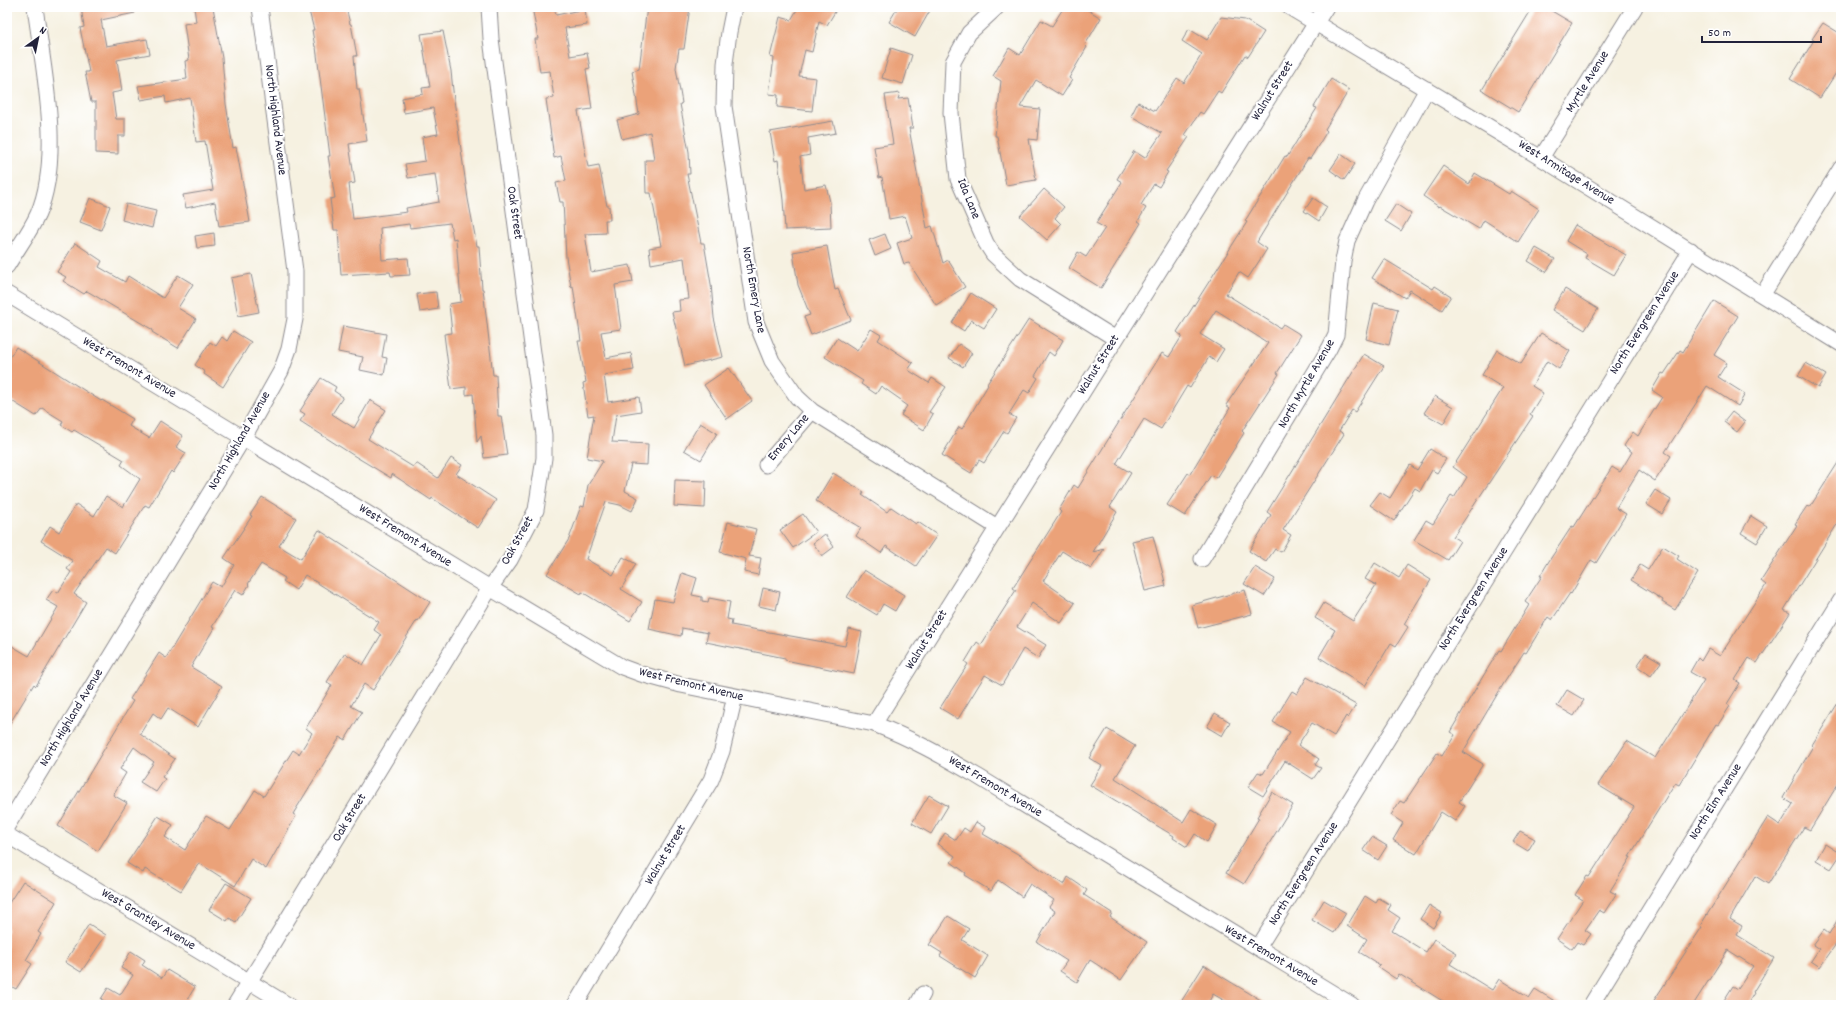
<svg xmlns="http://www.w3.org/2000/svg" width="1848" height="1012" viewBox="0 0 1848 1012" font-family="Dekko,sans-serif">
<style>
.building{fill:#eba279}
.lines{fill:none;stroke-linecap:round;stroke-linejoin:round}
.minor-casing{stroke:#8c8a8e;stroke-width:17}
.minor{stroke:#fff;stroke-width:15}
.labels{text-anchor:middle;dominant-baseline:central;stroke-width:4;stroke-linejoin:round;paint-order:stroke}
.street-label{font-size:13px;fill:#22223b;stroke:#fff}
</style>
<rect width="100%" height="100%" fill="#fff"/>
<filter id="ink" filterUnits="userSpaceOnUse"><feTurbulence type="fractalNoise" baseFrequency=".025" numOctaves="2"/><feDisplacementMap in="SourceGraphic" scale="8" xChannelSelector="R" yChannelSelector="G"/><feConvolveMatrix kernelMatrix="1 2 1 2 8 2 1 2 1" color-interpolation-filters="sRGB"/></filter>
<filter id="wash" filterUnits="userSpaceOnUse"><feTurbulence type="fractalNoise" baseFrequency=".012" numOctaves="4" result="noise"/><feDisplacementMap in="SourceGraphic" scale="16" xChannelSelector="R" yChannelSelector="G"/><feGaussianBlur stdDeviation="0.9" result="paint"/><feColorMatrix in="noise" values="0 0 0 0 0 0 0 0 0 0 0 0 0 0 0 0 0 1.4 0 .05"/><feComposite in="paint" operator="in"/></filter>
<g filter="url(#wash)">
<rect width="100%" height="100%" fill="#f6f1e1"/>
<g id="blocks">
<path class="building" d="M81 7H135V13L101 20 106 46 147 39 150 54 117 60 122 91 112 93 116 119H125V136H118V154L96 153V102H91L85 72H89L80 28 84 27Z
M194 7H213L222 58 226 104 233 148 236 147 250 222 219 226 215 202 186 208 183 195 213 190 205 141 196 142 190 98 166 103 165 96 141 100 138 86 187 79 185 61 189 60 184 24 196 22Z
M308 7H346L350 24H351L357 56H354L357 89H359L367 141 349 144 355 183 349 184 353 219 407 212 406 208 439 202 435 174 408 178 405 164 425 161 422 137 438 134 433 108 404 113 402 98 423 94 422 88 430 87 421 34 443 31 451 71 454 100 468 199 477 246H479L482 289H483L493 375H496L498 416H501L507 455 484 458 481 436 477 442 473 394 466 395V387L451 389 444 334 452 333 449 304 461 302 456 238 453 239 450 223 410 228 409 224 380 228 382 260 408 258 410 275 391 276 390 272 341 275 338 230H334L330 199 335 198 328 156H330L316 47H315L312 30H314Z
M532 7H554L556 15 585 9 587 25 565 28 570 56 587 53 590 68 586 69 592 109 578 111 588 167 599 165 607 206H609L610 220H605L606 233 585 234 591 272 630 265 633 282 615 285 621 329 601 332 606 358 631 353 634 370 604 375 608 402 639 397 641 411 616 415 612 442 648 444 647 465 631 464 625 491 638 498 632 511 620 505 606 502 586 559 613 575 623 557 636 564 621 589 642 602 630 621 582 592 581 594 547 574 569 539 581 506 584 507 588 485 603 461 587 458 594 415 588 416 583 383 586 382 578 341H581L573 286 571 287 566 257 563 202H560L556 183 566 181 561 156 554 158 546 99 554 98 550 71 540 72 535 39H538Z
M647 7H690L684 49H679L676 68 682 103 680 104 689 152 690 174H687L701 243H704L711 284 714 318 723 357 685 366 672 312 680 311 679 300 689 299 684 258 651 264 649 248 661 246 651 193H646L645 160H654L650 132 622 139 617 120 639 114 632 71 639 69Z
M796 7H838L827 25 819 21 812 52 805 50 799 76 816 78 812 111 777 107 778 95 769 94 774 58 770 57 780 17 791 20 798 8Z
M898 7H932L915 37 889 22Z
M1064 7H1083L1101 18 1085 45 1087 47 1069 78 1072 80 1062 96 1036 80 1020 107 1040 109 1037 140 1029 139 1036 180 1006 185 997 136H995L1001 81 993 76 1009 48 1020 55 1041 20 1052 26Z
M1533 7H1545L1572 23 1518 112 1482 90Z
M1221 17 1245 20 1264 32 1248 57 1245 55 1221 93 1218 91 1203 114 1200 112 1185 135 1189 137 1166 171 1168 172 1159 187 1154 184 1141 205 1146 208 1138 221 1141 223 1101 288 1069 268 1078 252 1086 257 1105 228 1096 223 1122 182 1117 179 1134 151 1145 158 1162 133 1131 116 1138 102 1155 111 1177 78 1184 83 1202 54 1182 41 1189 29 1207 40Z
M1823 23 1841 34V65L1820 98 1790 79 1814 40 1812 39Z
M891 48 912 55 903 84 882 78Z
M1331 79 1349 90 1325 129 1327 131 1310 159 1308 158 1257 242 1267 249 1248 278 1239 272 1226 294 1280 328 1283 324 1301 335 1277 373 1279 374 1242 431 1244 433 1216 478 1211 475 1185 516 1167 505 1188 473 1190 474 1230 408 1226 405 1268 343 1216 310 1200 334 1224 349 1216 362 1209 357 1190 388 1187 386 1161 429 1144 419 1116 464 1131 473 1110 507 1117 512 1093 552 1104 549 1091 569 1062 551 1043 581 1075 603 1061 623 1032 603 1017 627 1046 645 1038 658 1023 649 1002 685 985 675 958 719 940 708 968 664 965 662 977 642 981 645 1016 590 1013 588 1061 512 1059 510 1074 485 1078 488 1162 353 1169 357 1182 336 1177 332 1247 222 1245 221 1285 156 1287 157 1317 108 1314 107Z
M900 93 898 99 908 98 913 128H909L927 228 932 226 943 263 948 260 965 287 936 305 909 263 904 264 897 243 912 238 905 216 889 219 882 177 879 178 874 147 893 144 885 95Z
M833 121 836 133 808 138 810 155 800 157 804 189 826 185 830 202 831 228 785 230 783 200 778 160 775 161 770 132Z
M1341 154 1355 164 1344 180 1330 170Z
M1443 166 1469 184 1475 173 1509 194 1511 191 1539 209 1518 242 1484 220 1479 229 1440 206 1439 207 1423 196Z
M1044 189 1064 207 1055 218 1061 224 1047 240 1020 216Z
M90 198 110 206 101 230 80 222Z
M1313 198 1327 207 1319 221 1304 211Z
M126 204 156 211 152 228 122 220Z
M1396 204 1411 214 1401 231 1385 221Z
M1575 225 1626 255 1614 275 1585 258 1587 254 1566 241Z
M214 233 215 246 197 248 195 236Z
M885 234 891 249 875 256 869 240Z
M75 243 102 261 99 267 125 282 128 276 163 298 178 275 193 284 178 308 196 319 178 348 152 332 153 330 87 291 84 294 63 281 66 277 57 272Z
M827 246 835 290 838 289 851 320 811 335 804 317 810 315 798 285 793 252Z
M1536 248 1555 259 1546 272 1528 261Z
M1384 259 1433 289 1435 286 1451 296 1442 310 1410 290 1405 298 1372 278Z
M251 274 259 312 238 316 231 278Z
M1565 289 1598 309 1585 330 1552 310Z
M436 292 438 309 420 312 417 294Z
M971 293 996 309 984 328 971 320 964 331 952 323Z
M1714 301 1738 316 1714 355 1727 363 1718 377 1745 394 1738 406 1707 386 1665 452 1671 456 1655 481 1639 470 1616 508 1626 514 1596 563 1591 560 1571 594 1570 593 1552 620 1548 617 1526 653 1524 652 1504 683 1463 752 1483 764 1459 802 1465 806 1455 821 1441 812 1416 854 1393 840 1403 823 1391 815 1400 801 1404 803 1437 753 1442 756 1455 735 1450 732 1479 683 1499 650 1501 651 1529 605 1525 602 1542 576H1540L1549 561 1572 526 1574 527 1612 467 1620 472 1632 452 1624 446 1633 432 1638 436 1662 397 1652 390 1662 373 1664 374 1680 350 1683 352Z
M1374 303 1398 309 1389 345 1366 339Z
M1029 319 1063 340 1054 356 1049 352 1035 376 1038 378 1029 393 1024 390 1009 414 1016 418 1007 433 1004 431 984 463 979 460 971 473 942 455 959 427 962 429 988 385 987 384Z
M343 326 386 334 382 357 387 358 384 375 360 370 363 357 338 352Z
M871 329 881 335 878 340 913 363 908 370 929 383 932 378 946 387 929 412 933 414 924 430 901 415 907 406 900 401 901 400 881 386 876 394 861 384 863 381 825 357 837 338 857 351Z
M233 331 251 342 223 387 204 374 205 372 195 365 210 342 216 346 222 337 227 341Z
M1541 333 1570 351 1559 369 1547 361 1532 386 1543 393 1530 414 1533 416 1453 537 1460 541 1448 560 1414 540 1426 520 1433 524 1451 496 1454 498 1467 477 1453 467 1503 388 1482 375 1497 350 1521 364Z
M959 344 972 353 963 367 949 358Z
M16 347 101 401 102 400 133 419 129 426 149 438 160 421 183 436 176 447 186 453 173 473 171 471 149 507 145 505 115 553 106 547 74 594 86 602 36 686 34 684 7 728V643L29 656 58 607 46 600 53 590 58 593 71 572 67 569 73 561 41 541 50 526 59 532 76 504 94 516 106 496 123 507 140 479 121 465 124 460 74 430 72 432 61 425 63 421 42 408 36 416 7 398V362Z
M1364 354 1384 366 1355 412 1352 410 1339 431 1344 434 1283 530 1291 535 1281 552 1275 549 1266 562 1249 551 1271 515 1267 512Z
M1806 363 1826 375 1818 388 1798 376Z
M729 368 752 401 727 419 704 385Z
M321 378 336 387 334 391 343 397 332 414 354 428 370 400 386 410 368 439 413 467 416 463 438 478 451 458 462 465 456 474 496 500 478 528 432 498 431 500 392 474 391 478 353 455 300 421 305 414 300 411Z
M1435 396 1453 407 1443 424 1424 413Z
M1732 412 1745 422 1737 432 1724 422Z
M700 423 717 433 701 460 684 450Z
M1430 449 1446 459 1437 473 1432 470 1420 491 1415 488 1394 521 1370 505 1380 492 1390 498 1410 465 1417 470Z
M1841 458V518L1784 610 1790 613 1757 663 1749 658 1735 680 1740 683 1727 704 1730 706 1718 725 1716 724 1679 785 1675 783 1629 857H1631L1610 891 1616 894 1604 913 1599 910 1585 930 1591 934 1583 945 1577 942 1572 949 1557 939 1583 900 1575 895 1587 876 1589 877 1634 807 1598 785 1627 741 1655 758 1704 680 1690 672 1698 658 1701 661 1708 649 1720 656 1766 585 1761 581 1797 525 1795 524 1807 506 1810 507Z
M833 473 864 492 862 495 887 512 891 507 916 524 918 522 937 535 916 566 886 546 881 553 856 536 861 528 816 501Z
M675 480 706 481 705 508 674 506Z
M1655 490 1671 500 1662 514 1646 504Z
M262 497 296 518 279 546 301 559 319 530 430 602 418 621 417 620 373 690 364 684 351 706 362 712 345 740 340 737 310 786 293 814 296 816 266 869 251 859 235 886 199 863 181 891 145 869 143 873 127 863 158 816 173 825 165 837 185 850 206 816 230 830 255 790 264 796 293 750 299 754 312 733 306 728 332 685 327 682 345 653 363 665 381 635 374 630 379 622 305 575 296 590 283 581 285 578 261 564 248 584 249 585 243 595 235 590 212 627 214 628 191 667 222 686 198 727 168 708 161 719 153 713 140 734 175 759 162 777 165 779 156 792 140 782 154 762 134 747 120 769 126 773 113 795 127 803 98 851 58 826 133 701 130 699 159 653 166 658 212 582 221 587 234 565 224 558 252 516 250 515Z
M803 514 816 532 793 548 780 530Z
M1751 516 1767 526 1757 543 1741 533Z
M728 522 756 529 749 556 761 558 758 575 744 572 746 559 720 552Z
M825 534 834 547 822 556 813 543Z
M1153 536 1166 586 1145 591 1132 541Z
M1663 546 1679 556 1677 559 1698 573 1675 610 1662 602 1663 600 1631 580 1640 565 1648 570Z
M1375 563 1399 578 1407 565 1431 580 1404 624 1408 627 1396 646 1391 643 1365 686 1319 657 1335 630 1315 618 1324 603 1353 621 1376 585 1365 579Z
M1255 567 1275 579 1264 596 1244 584Z
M864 570 904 595 895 611 883 604 877 615 847 597Z
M682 573 697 578 692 595 702 597V601L708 602 709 598 730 602 727 619 732 620 731 625 845 646 849 629 862 632 854 674 785 660V658L706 642 708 633 682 628 681 636 649 629 655 599 673 602Z
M763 588 780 592 776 610 759 606Z
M1245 590 1252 614 1198 628 1192 605Z
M1646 653 1661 662 1651 676 1637 666Z
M1307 677 1356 705 1348 718 1346 716 1334 736 1312 723 1298 745 1319 759 1315 765 1321 768 1313 779 1285 761 1263 796 1248 787 1258 772 1263 774 1290 732 1273 722 1292 691 1297 694Z
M1567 690 1584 700 1574 716 1557 706Z
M1841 698V779L1810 830 1804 827 1768 884 1755 876 1730 919 1742 926 1737 935 1774 958 1753 992 1754 993 1747 1005H1721L1733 986 1738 989 1753 966 1728 950 1693 1005H1651L1702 927 1700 926 1768 817 1780 825 1793 804 1783 798 1813 746 1812 745Z
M1215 713 1230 722 1222 736 1207 727Z
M1107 729 1135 746 1115 778 1183 822 1191 809 1217 825 1207 842 1195 834 1187 847 1173 838 1174 836 1090 785 1102 766 1089 758Z
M1272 792 1293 805 1244 884 1226 873 1259 818 1257 817Z
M929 795 948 806 931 834 912 823Z
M976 822 986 828 983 834 1023 857 1064 885 1068 877 1087 890 1084 895 1112 913 1110 917 1147 942 1121 980 1090 960 1077 982 1060 971 1067 961 1037 942 1055 911 1049 907 1054 900 1030 884 1022 897 998 880 991 891 965 875 966 873 951 862 955 856 938 844 945 833 956 840 964 828 970 832Z
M1520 831 1535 839 1528 851 1513 842Z
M1372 837 1387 846 1378 860 1363 850Z
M1825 844 1841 854 1831 869 1816 860Z
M23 881 56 902 38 932 41 934 26 960 32 964 16 989 7 984V906Z
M226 883 251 898 236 922 229 918 227 921 209 910Z
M1365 896 1376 903 1379 898 1391 905 1388 910 1400 918 1392 931 1426 952 1434 939 1457 953 1450 964 1492 990 1499 979 1529 998 1535 989 1561 1005H1449L1399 974 1396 979 1378 967 1380 965 1359 952 1367 939 1347 926Z
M1324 900 1346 913 1334 933 1312 920Z
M1429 905 1442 913 1433 928 1420 919Z
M1841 914V937L1820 967 1811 961 1819 949 1813 945 1824 930 1829 934Z
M948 916 969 929 962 940 988 956 975 978 940 956 942 953 929 945Z
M89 924 106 935 81 972 65 962Z
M131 951 145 960 142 965 162 978 167 970 195 987 184 1005H111L101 999 108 988 120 995 133 975 121 968Z
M1204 965 1224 978 1269 1005H1232L1213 994 1207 1005H1179Z"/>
</g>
</g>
<g filter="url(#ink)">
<use href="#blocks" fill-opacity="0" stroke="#8c8a8e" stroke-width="1"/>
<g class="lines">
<g class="minor-casing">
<path id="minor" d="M734 7 729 32 725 64 724 106 756 322 772 361 797 397 812 411 997 527
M997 7 969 33 953 62 951 113 958 179 986 243 993 254 1020 279 1116 339
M1289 7 1541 158 1841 344
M1541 158 1635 7
M7 266C17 249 30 232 38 214 63 156 43 68 35 7
M7 294 490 588 622 667 641 674 681 685 874 724C911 738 944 757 977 776L1352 1005
M1763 294 1841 168
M766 465 812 411
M1202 559 1329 349 1336 335 1343 261 1347 241 1365 201 1427 89
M874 724 1116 339 1326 7
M7 826 244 437 281 371 289 349 295 319V271L260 7
M7 835 288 1005
M1258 948 1691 250
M235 1005 490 588 510 560 536 510 544 458V435L491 39 489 7
M575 1005 711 780 722 751 735 696
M917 1005 923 994
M1591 1005 1841 600"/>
</g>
<use href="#minor" class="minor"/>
</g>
</g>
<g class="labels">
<g class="street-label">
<text transform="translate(1588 82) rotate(-58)">Myrtle Avenue</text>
<text transform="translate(1273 91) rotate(-58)">Walnut Street</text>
<text transform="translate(275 120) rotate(83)">North Highland Avenue</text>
<text transform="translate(1566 173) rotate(32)">West Armitage Avenue</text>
<text transform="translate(968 199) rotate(68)">Ida Lane</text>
<text transform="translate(514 213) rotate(82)">Oak Street</text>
<text transform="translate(753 290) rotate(80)">North Emery Lane</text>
<text transform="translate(1645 323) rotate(-58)">North Evergreen Avenue</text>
<text transform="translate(1099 365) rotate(-58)">Walnut Street</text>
<text transform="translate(129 368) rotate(31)">West Fremont Avenue</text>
<text transform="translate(1307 384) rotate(-60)">North Myrtle Avenue</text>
<text transform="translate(789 438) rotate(-50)">Emery Lane</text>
<text transform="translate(240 441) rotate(-60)">North Highland Avenue</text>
<text transform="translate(405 536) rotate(32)">West Fremont Avenue</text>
<text transform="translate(518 541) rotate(-61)">Oak Street</text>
<text transform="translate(1474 599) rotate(-58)">North Evergreen Avenue</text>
<text transform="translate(927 640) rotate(-58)">Walnut Street</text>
<text transform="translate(691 685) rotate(14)">West Fremont Avenue</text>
<text transform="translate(72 718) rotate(-59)">North Highland Avenue</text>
<text transform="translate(995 787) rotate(31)">West Fremont Avenue</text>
<text transform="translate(1716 802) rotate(-58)">North Elm Avenue</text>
<text transform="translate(350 818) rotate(-59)">Oak Street</text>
<text transform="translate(666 855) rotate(-59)">Walnut Street</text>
<text transform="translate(1304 874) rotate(-58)">North Evergreen Avenue</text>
<text transform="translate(148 920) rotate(31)">West Grantley Avenue</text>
<text transform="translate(1271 956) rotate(31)">West Fremont Avenue</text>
</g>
</g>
<rect width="1848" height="1012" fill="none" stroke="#fff" stroke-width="24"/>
<g transform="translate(38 38) rotate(33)" stroke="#ffffff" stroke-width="3" paint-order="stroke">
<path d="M0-3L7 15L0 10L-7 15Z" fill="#22223b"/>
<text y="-6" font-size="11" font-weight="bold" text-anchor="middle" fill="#22223b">N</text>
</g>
<path d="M1702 36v6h119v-6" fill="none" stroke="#22223b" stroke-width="2"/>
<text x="1708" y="36" font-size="12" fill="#22223b" stroke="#ffffff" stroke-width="3" paint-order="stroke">50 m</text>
</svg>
